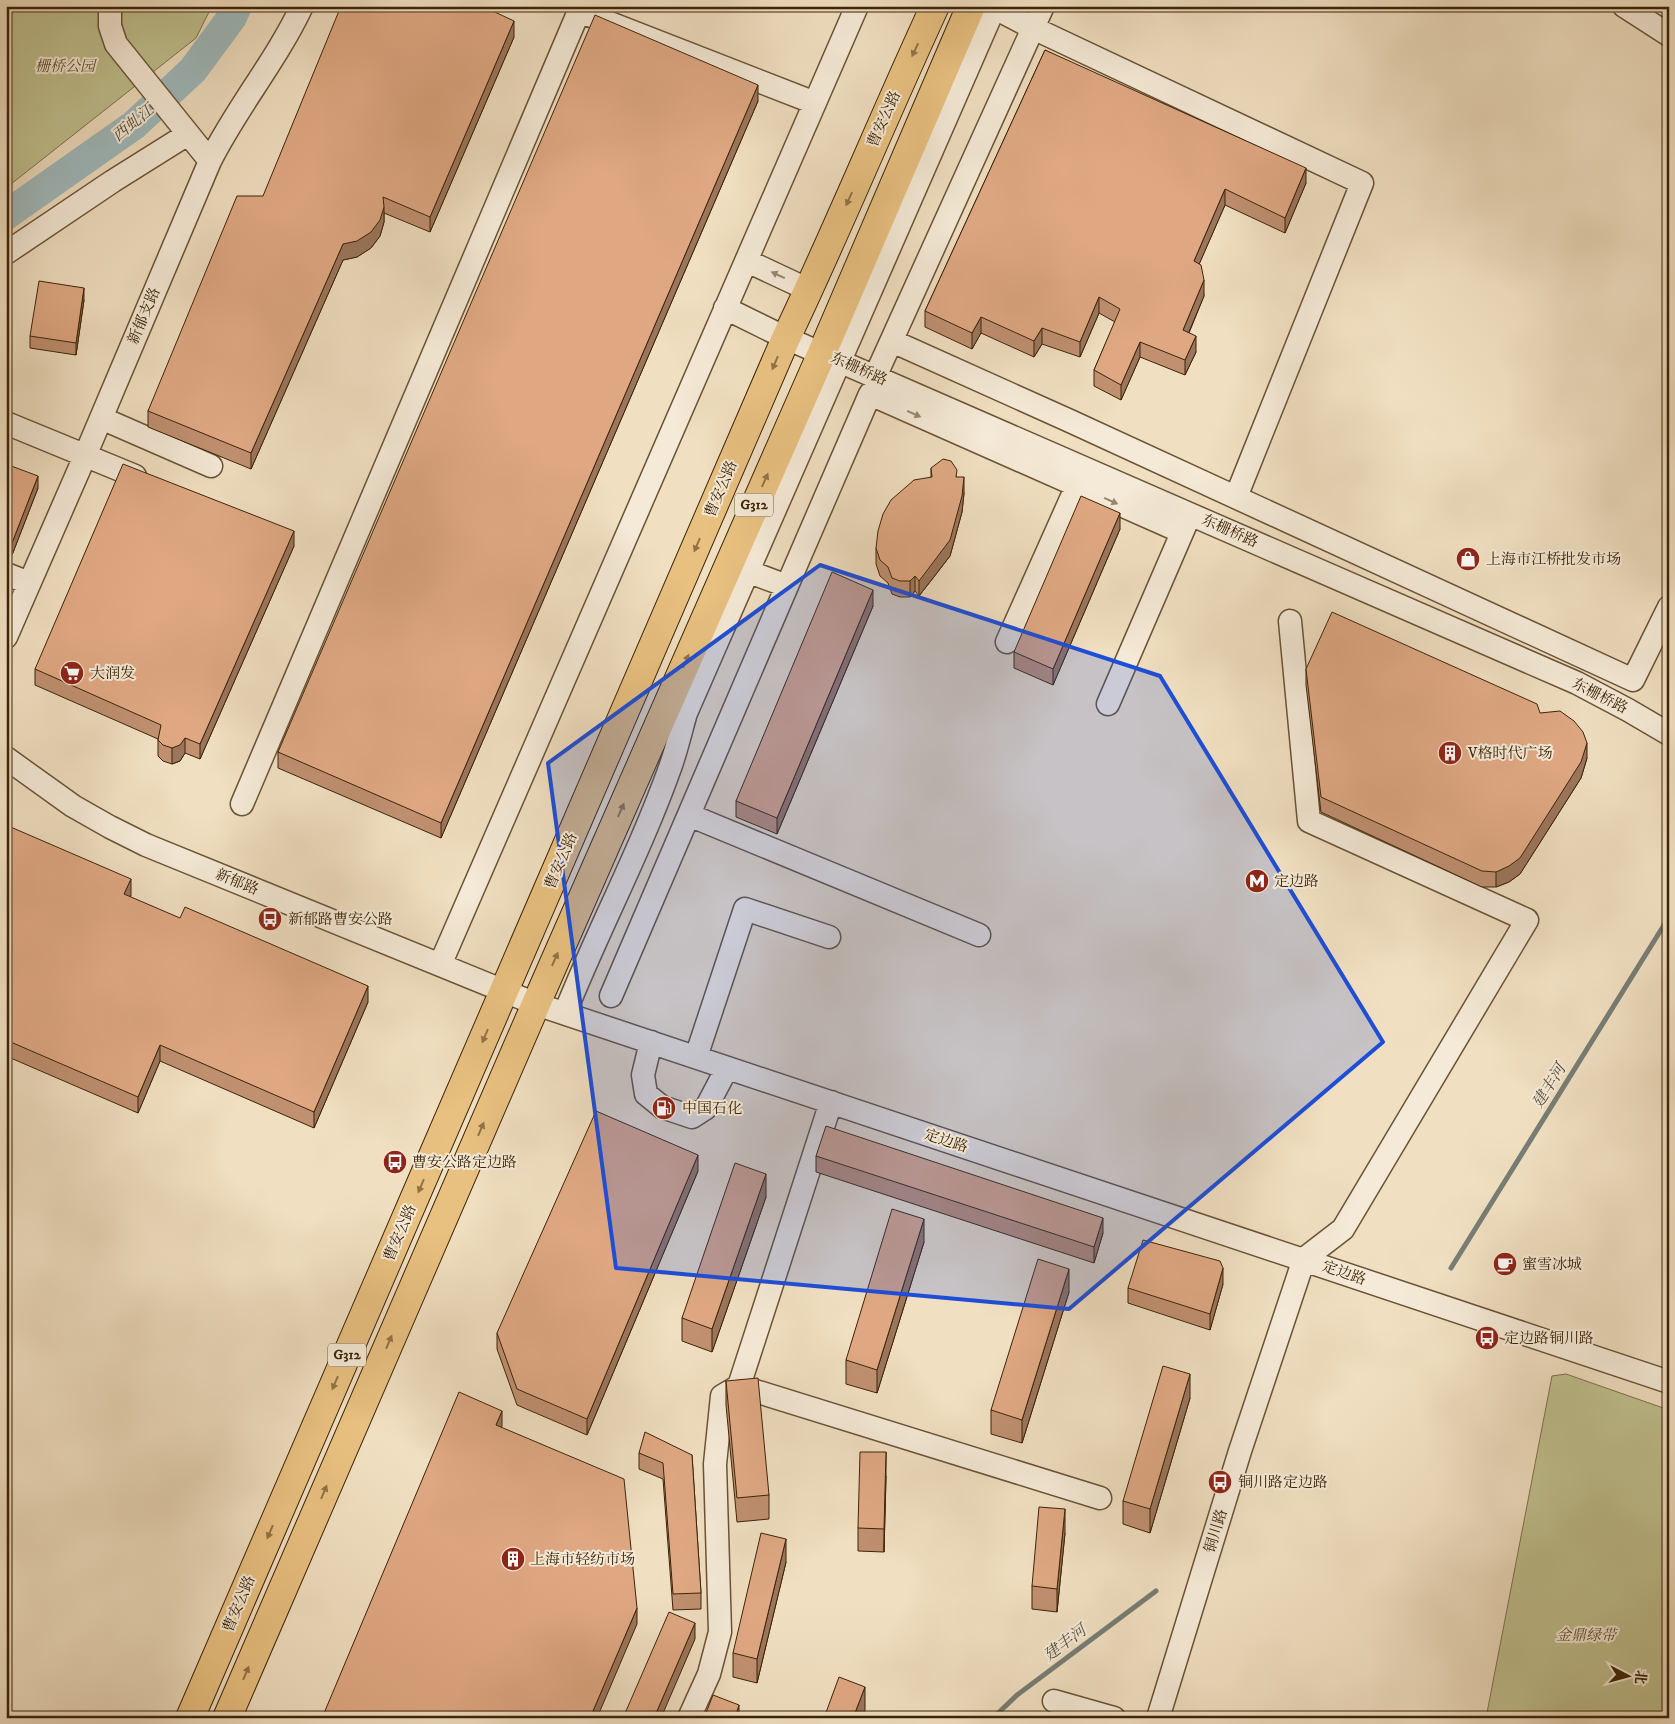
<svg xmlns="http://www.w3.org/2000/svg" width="1675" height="1724" viewBox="0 0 1675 1724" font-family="'IM FELL DW Pica','Noto Serif SC',serif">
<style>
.green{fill:#c0c08f;stroke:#7e724c}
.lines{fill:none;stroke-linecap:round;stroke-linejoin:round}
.stream{stroke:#777e75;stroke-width:5}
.river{stroke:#9fbabd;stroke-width:30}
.minor-casing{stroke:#695336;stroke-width:25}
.highway-casing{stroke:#3c2408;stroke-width:30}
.minor{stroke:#f5ead7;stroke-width:22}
.highway{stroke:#e8c080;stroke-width:28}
.wall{fill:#c09071;stroke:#3c2408}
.shaded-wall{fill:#9c765c;stroke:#3c2408}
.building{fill:#dfa883;stroke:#3c2408}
.oneway{fill:#927244}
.oneway2{fill:#988770}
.marked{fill:#1d4ed8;fill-opacity:0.2;stroke:#1d4ed8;stroke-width:4;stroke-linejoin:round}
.labels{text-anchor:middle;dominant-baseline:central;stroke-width:4;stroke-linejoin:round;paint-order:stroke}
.shield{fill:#f5ead7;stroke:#745f46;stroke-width:1}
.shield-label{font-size:14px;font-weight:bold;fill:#3c2408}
.park-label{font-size:15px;font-style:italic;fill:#5d4b2a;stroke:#f5ead7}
.street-label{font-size:15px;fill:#3c2408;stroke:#f5ead7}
.poi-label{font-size:15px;fill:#3c2408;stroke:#f5ead7;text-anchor:start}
.water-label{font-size:16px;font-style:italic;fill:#5a513e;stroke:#f5ead7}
</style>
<rect width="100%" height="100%" fill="#f0dfc1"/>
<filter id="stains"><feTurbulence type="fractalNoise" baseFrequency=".004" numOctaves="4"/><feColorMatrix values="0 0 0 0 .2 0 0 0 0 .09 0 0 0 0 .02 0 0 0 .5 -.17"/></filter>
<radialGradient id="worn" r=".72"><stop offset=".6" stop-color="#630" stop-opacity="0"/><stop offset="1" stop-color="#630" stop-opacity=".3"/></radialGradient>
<path class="green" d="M6 6H212L196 38 6 188Z
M1566 1374 1669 1410V1718H1486L1552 1376Z"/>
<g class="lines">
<path class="stream" d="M1451 1268 1669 917
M993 1718 1017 1695 1156 1591"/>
<path class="river" d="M6 215 134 125 193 70 232 17 237 6"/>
<g class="minor-casing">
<path id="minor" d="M110 6V26L116 44 210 161
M991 6 1033 28 1362 183 1236 497
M1624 6 1669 35
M6 253 113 181 188 134
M747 261 809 290
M725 308 786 338 1577 683 1628 710 1669 734
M892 341 1070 421 1633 680 1669 607
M875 377 1043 6
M101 418 211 466
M6 423 135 476
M736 567 787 586 870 394 1182 532
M6 574 29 583
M1290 621 1309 821 1527 920 1343 1229 1304 1259
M6 637 85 456 210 161C237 107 276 61 302 6
M1007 642 1083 472
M1108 704 1188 519
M6 758 73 806 110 827 146 845 536 1004 1669 1382
M242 804 579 11 815 103
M689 815 979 935
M440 965 857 6
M611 996 787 586
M565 1013C598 930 641 850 671 765 677 748 681 730 686 713L995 6
M651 1042 643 1075 646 1094 662 1107 692 1117 706 1108 727 1068
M696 1057 745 909 829 937
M831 1102 739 1386 1100 1498
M1054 1701 1114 1718
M689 1718 709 1674 720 1632 715 1464 722 1396 739 1386
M1158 1718 1240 1451 1304 1259"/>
</g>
<g class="highway-casing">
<path id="highway" d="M190 1718 786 338C838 229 884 116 935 6
M227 1718 536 1004 822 353 971 6"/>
</g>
<use href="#minor" class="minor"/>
<use href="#highway" class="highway"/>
</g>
<path class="wall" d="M514 37 430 232 384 213V222L380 236 371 248 357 257 343 260 251 469 148 427V411L263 196Z
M1045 50 1306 183 1285 233 1225 205 1199 264 1204 296 1189 333 1196 352 1185 375 1140 357 1121 400 1094 386V370L1115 322 1099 313 1080 357 1042 344 1034 357 981 333 972 349 925 327V311Z
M758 101 441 838 278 768V752Z
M84 300 76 355 30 348V336Z
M6 464 38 488 12 555 6 553Z
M931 468 957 477 964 493 962 512 950 556 937 573 919 596 915 591 910 597H900L892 594 888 583 880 576 876 564V548L931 477Z
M1120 529 1053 685 1014 668V652Z
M294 546 200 759 185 753 180 761 172 764 163 761 158 756V739L35 685V669Z
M873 606 777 834 736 817V801Z
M1306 669 1540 713 1587 758 1581 778 1520 874 1509 882 1496 887H1482L1321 812 1306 685Z
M6 825 131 895 130 897 368 1002 314 1128 160 1061 138 1113 6 1056Z
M816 1156 1103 1233 1094 1263 816 1172Z
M698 1171 587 1435 517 1405 497 1349V1333Z
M766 1197 712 1352 682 1341V1318Z
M924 1242 877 1393 846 1384V1360Z
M1223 1284 1210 1330 1128 1303V1288Z
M1069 1292 1022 1443 991 1434V1410Z
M726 1381 769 1495V1519L737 1522 726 1405Z
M1190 1398 1150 1533 1123 1524V1501Z
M639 1453 692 1455 701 1593V1609L673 1610 663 1479 639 1469Z
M886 1476 884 1552 858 1551V1528Z
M1065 1533 1057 1612 1032 1609V1586Z
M786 1562 757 1683 733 1677V1653Z"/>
<path class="shaded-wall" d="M514 21V37L430 232V217Z
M758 85V101L441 838V823Z
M1306 168V183L1285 233V218Z
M1225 189V205L1194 276V261Z
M384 207V222L380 236 371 248 357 257 343 260 251 469V453L343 244Z
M1204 280V296L1183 346V330Z
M84 288V300L76 355V343Z
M1099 297V313L1080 357V342Z
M981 317V333L972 349V333Z
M1042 328V344L1034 357V341Z
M1196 336V352L1185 375V360Z
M1140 342V357L1121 400V385Z
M38 476V488L12 555V543Z
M964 477V493L962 512 950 556 919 596V581Z
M1120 513V529L1053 685V669Z
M294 531V546L200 759V744Z
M915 576V591L910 597V581Z
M873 590V606L777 834V818Z
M185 738V753L180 761 172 764V748Z
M1587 743V758L1581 778 1520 874 1509 882 1496 887V872Z
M131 879V895L124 910V894Z
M368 986V1002L314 1128V1112Z
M160 1045V1061L138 1113V1097Z
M698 1155V1171L587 1435V1419Z
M766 1174V1197L712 1352V1329Z
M1103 1218V1233L1094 1263V1247Z
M924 1219V1242L877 1393V1370Z
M1223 1268V1284L1210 1330V1314Z
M1069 1269V1292L1022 1443V1420Z
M1190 1374V1398L1150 1533V1509Z
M502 1411V1426L496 1441V1425Z
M886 1452V1476L884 1552V1529Z
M1065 1509V1533L1057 1612V1589Z
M786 1539V1562L757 1683V1659Z
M637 1608V1624L597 1718H590Z
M695 1623V1639L661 1718H654Z
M865 1687V1710L862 1718H853Z
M739 1705V1718H735Z"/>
<path class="building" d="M341 6H482L514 21 430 217 383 197 384 207 380 220 371 232 357 241 343 244 251 453 148 411 237 196H263Z
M595 15 758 85 441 823 278 752Z
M1045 50 1306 168 1285 218 1225 189 1194 261 1201 265 1204 280 1183 330 1196 336 1185 360 1140 342 1121 385 1094 370 1120 309 1099 297 1080 342 1042 328 1034 341 981 317 972 333 925 311Z
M39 281 84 288 76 343 30 336Z
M943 459 951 461 957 470 956 477H964L962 496 950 540 919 581 915 576 910 581H900L892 578 888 567 880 560 876 548 878 531 883 514 891 500 914 480 932 477 931 468Z
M6 464 38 476 12 543 6 541Z
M123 464 294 531 200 744 185 738 180 745 172 748 163 745 158 740 161 725 35 669Z
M1081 496 1120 513 1053 669 1014 652Z
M832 572 873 590 777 818 736 801Z
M1332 612 1537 704 1540 713 1560 711 1574 721 1583 732 1587 743 1581 762 1520 858 1509 866 1496 872 1482 871 1321 797 1306 669Z
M6 825 131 879 124 894 180 918 185 907 368 986 314 1112 160 1045 138 1097 6 1040Z
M596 1111 698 1155 587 1419 517 1389 497 1333Z
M826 1126 1103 1218 1094 1247 816 1156Z
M735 1163 766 1174 712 1329 682 1318Z
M892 1209 924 1219 877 1370 846 1360Z
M1143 1240 1220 1261 1223 1268 1210 1314 1128 1288Z
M1038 1259 1069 1269 1022 1420 991 1410Z
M1163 1366 1190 1374 1150 1509 1123 1501Z
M758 1378 769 1495 737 1498 726 1381Z
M459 1392 502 1411 496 1425 624 1479 637 1608 590 1718H322Z
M645 1432 692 1455 701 1593 673 1594 663 1463 639 1453Z
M860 1452H886L884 1529 858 1528Z
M1039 1507 1065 1509 1057 1589 1032 1586Z
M761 1533 786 1539 757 1659 733 1653Z
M669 1612 695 1623 654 1718H623Z
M839 1677 865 1687 853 1718H824Z
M713 1695 739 1705 735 1718H704Z"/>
<defs><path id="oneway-solid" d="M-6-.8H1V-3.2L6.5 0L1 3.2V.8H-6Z" transform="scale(1.25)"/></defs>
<g class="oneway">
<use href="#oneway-solid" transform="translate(915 50) rotate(115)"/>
<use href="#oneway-solid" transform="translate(849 199) rotate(114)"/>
<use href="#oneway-solid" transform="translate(775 363) rotate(113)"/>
<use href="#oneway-solid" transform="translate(765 480) rotate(-66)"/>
<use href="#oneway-solid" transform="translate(697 545) rotate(113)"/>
<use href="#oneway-solid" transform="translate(686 661) rotate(-67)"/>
<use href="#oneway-solid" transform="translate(621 810) rotate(-66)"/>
<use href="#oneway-solid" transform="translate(555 959) rotate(-66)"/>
<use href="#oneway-solid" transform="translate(485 1036) rotate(113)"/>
<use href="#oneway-solid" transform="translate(481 1129) rotate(-67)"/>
<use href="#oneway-solid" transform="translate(421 1186) rotate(113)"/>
<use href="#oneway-solid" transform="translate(389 1342) rotate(-67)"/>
<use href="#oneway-solid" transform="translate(335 1383) rotate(113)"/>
<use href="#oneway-solid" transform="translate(324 1492) rotate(-67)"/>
<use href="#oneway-solid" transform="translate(270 1532) rotate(113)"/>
<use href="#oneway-solid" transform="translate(246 1673) rotate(-67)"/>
</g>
<g class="oneway2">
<use href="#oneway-solid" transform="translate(778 275) rotate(-155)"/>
<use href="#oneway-solid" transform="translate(914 414) rotate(24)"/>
<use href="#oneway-solid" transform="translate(1111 501) rotate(24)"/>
</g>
<path class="marked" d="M820 565 1160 676 1383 1042 1069 1309 616 1268 548 763Z"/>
<defs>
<g id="shop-disc" transform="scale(1.25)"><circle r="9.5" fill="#8f2418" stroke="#f5ead7"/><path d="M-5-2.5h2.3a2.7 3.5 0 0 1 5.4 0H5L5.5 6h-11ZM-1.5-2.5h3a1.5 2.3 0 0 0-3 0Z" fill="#fff"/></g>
<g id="supermarket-disc" transform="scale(1.25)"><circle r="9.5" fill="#8f2418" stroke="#f5ead7"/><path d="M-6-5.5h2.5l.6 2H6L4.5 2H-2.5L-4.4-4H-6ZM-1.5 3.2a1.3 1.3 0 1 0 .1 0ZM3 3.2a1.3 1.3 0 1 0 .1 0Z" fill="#fff"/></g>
<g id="building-disc" transform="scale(1.25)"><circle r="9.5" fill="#8f2418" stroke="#f5ead7"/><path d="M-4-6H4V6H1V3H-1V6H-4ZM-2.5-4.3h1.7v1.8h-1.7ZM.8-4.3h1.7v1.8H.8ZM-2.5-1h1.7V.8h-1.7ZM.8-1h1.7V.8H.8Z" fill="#fff"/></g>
<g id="metro-disc" transform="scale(1.25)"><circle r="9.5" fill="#8f2418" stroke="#f5ead7"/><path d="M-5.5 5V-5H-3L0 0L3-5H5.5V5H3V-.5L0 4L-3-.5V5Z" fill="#fff"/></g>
<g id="bus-disc" transform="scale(1.25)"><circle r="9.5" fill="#8f2418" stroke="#f5ead7"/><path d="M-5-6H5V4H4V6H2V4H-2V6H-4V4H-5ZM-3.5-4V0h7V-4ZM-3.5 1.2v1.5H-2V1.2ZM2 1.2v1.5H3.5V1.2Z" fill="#fff"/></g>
<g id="fuel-disc" transform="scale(1.25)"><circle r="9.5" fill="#8f2418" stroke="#f5ead7"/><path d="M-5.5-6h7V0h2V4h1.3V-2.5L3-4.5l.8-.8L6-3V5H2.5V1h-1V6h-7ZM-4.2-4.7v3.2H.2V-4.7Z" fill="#fff"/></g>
<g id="cafe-disc" transform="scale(1.25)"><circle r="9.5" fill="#8f2418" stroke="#f5ead7"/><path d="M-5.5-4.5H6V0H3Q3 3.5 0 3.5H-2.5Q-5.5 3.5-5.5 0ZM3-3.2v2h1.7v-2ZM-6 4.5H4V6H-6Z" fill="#fff"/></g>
</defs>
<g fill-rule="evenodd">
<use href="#shop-disc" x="1468" y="559"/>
<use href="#supermarket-disc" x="72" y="673"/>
<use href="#building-disc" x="1450" y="753"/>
<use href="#metro-disc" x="1257" y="881"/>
<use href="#bus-disc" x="270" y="919"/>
<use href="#fuel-disc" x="664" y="1108"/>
<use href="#bus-disc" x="395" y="1162"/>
<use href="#cafe-disc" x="1505" y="1264"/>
<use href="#bus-disc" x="1487" y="1338"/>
<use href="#bus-disc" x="1220" y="1482"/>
<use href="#building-disc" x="513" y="1559"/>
</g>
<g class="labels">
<g class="shield">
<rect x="735" y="493.5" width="38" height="23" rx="4"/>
<rect x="328" y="1343.5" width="38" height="23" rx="4"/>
</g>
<g class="shield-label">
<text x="754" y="505">G312</text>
<text x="347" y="1355">G312</text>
</g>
<g class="park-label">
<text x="65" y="66">栅桥公园</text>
<text x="1586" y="1635">金鼎绿带</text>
</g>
<g class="street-label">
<text transform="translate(884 119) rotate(-66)">曹安公路</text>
<text transform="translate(144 316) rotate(-67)">新郁支路</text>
<text transform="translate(859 369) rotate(24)">东栅桥路</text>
<text transform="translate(721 489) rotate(-67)">曹安公路</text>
<text transform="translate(1230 531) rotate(24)">东栅桥路</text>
<text transform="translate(1600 696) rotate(27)">东栅桥路</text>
<text transform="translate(561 861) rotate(-67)">曹安公路</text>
<text transform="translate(237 882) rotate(22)">新郁路</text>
<text transform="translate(946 1141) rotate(18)">定边路</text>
<text transform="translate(400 1233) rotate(-67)">曹安公路</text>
<text transform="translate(1344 1273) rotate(19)">定边路</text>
<text transform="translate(1216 1531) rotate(-73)">铜川路</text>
<text transform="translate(239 1604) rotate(-67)">曹安公路</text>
</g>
<g class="poi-label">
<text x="1486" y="559">上海市江桥批发市场</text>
<text x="90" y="673">大润发</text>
<text x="1468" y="753">V格时代广场</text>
<text x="1274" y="881">定边路</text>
<text x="288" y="919">新郁路曹安公路</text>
<text x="682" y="1108">中国石化</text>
<text x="412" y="1162">曹安公路定边路</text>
<text x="1522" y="1264">蜜雪冰城</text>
<text x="1504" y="1338">定边路铜川路</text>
<text x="1238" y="1482">铜川路定边路</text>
<text x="530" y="1559">上海市轻纺市场</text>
</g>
<g class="water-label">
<text transform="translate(133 123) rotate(-39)">西虬江</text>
<text transform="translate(1549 1086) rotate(-58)">建丰河</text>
<text transform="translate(1065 1643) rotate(-37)">建丰河</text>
</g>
</g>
<rect width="1675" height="1724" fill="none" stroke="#f0dfc1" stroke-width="25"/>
<rect x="8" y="8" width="1660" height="1709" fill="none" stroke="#3c2408" stroke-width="2.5"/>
<rect x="12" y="12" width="1650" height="1699" fill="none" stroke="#3c2408"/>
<g transform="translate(1628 1676) rotate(96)" stroke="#f5ead7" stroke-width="4" paint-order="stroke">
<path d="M0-4L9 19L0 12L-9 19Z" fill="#3c2408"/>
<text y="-8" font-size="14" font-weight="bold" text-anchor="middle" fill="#3c2408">北</text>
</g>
<rect width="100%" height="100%" filter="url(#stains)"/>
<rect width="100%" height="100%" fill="url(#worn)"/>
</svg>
